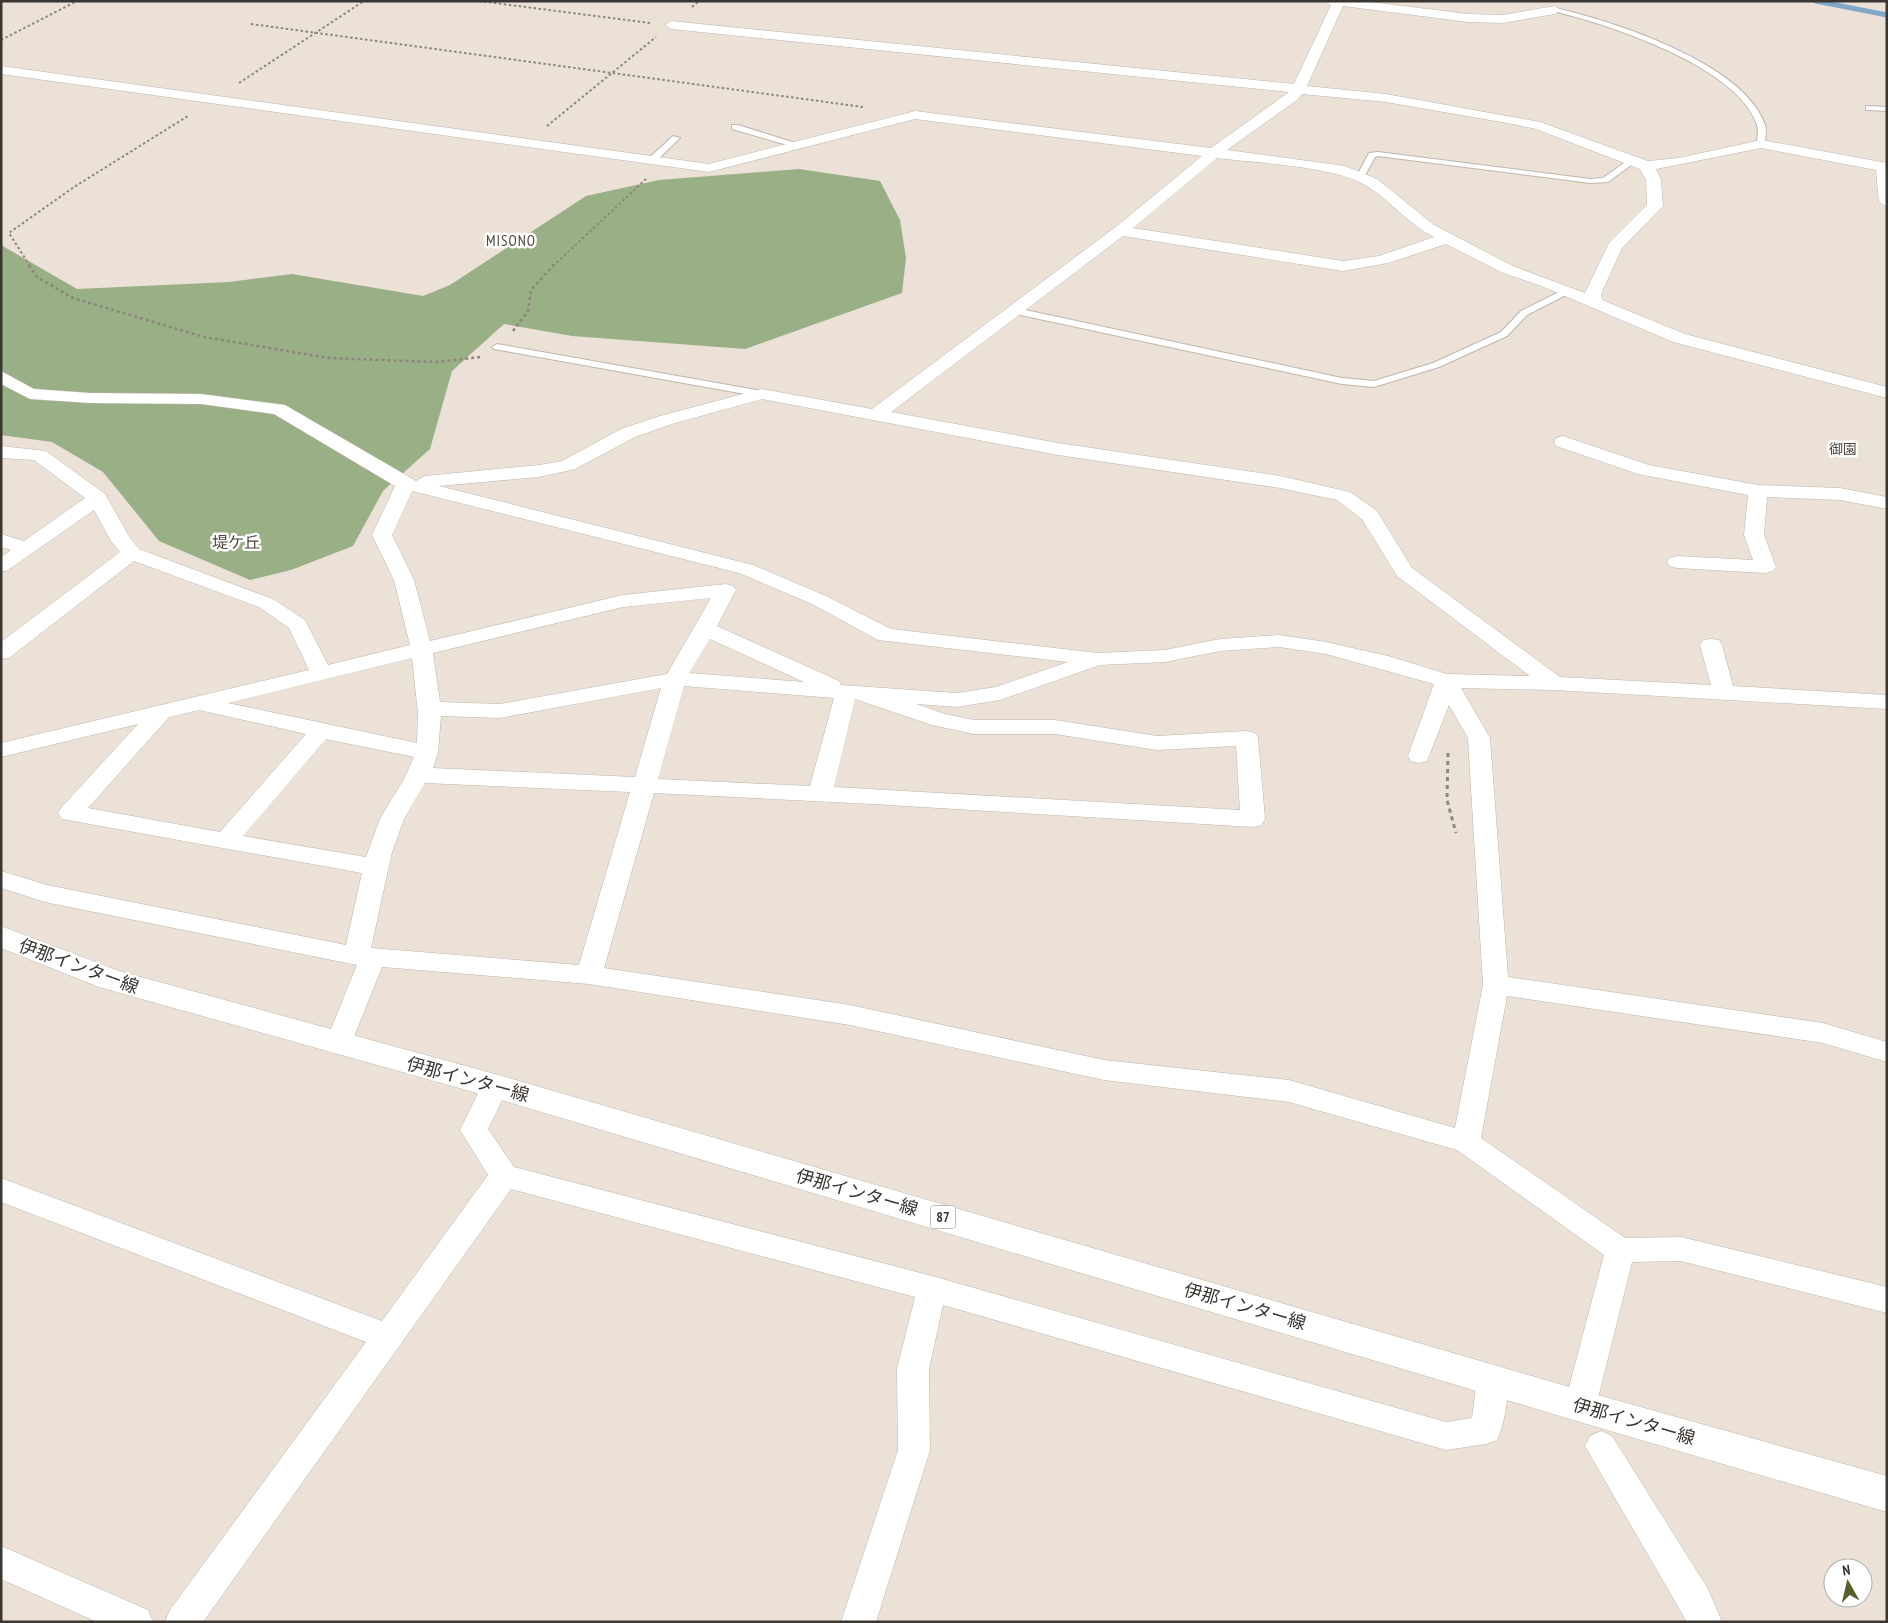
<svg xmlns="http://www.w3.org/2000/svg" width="1888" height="1623" viewBox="0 0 1888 1623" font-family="'PT Sans Narrow','Noto Sans JP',sans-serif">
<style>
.forest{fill:#99af86}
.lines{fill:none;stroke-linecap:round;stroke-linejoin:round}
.stream{stroke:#82a8c8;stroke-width:5}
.lane-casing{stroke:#c0b5ab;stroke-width:2}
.street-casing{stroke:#c0b5ab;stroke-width:1}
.primary-casing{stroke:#c0b5ab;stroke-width:1}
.path-far2{stroke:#8d867e;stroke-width:2;stroke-dasharray:2.5 2.5;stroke-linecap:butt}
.path-far1{stroke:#8d867e;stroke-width:2.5;stroke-dasharray:3 3;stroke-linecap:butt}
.path{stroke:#8d867e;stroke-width:3;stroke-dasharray:4 4;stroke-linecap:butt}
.lane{fill:#fff;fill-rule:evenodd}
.street{fill:#fff;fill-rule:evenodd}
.primary{fill:#fff;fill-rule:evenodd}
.labels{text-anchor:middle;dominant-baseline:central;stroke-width:5;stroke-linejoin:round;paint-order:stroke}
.far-neighbourhood-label{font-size:14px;fill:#4f463d;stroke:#fff}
.shield{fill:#fff;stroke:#75726f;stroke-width:1}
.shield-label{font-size:14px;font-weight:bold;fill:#3a3631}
.far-quarter-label{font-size:15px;letter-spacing:1px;fill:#4f463d;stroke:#fff}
.neighbourhood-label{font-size:16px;fill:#4f463d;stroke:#fff}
.near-street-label{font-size:18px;fill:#3a3631;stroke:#fff}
</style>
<rect width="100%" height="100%" fill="#ece1d6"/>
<path class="forest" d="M799 169 880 181 900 220 906 258 902 293 745 349 572 336 504 324 452 371 430 449 383 491 353 546 291 570 250 580 159 541 103 472 52 442 1 435V245L77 289 229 282 292 274 423 296 450 285 586 196 659 180Z"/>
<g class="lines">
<path class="stream" d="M1816 1 1887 15"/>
<g class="lane-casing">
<path id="lane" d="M1555 8C1613 21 1744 63 1765 125 1767 131 1765 138 1765 144L1761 146 1757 144C1757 138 1759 131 1757 125 1738 66 1607 24 1553 11V9Z
M1866 106 1887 107V111L1869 110H1866Z
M732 125H738L805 146 798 148 732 129Z
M673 136 680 138 654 163H648V159Z
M1378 152 1590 179 1603 178 1631 158 1638 160 1608 182 1590 183 1378 156 1375 157 1363 179H1357L1356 177 1369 153Z
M1567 288 1571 291 1570 293 1527 315 1507 336 1439 367 1374 387 1342 384 1016 314 1012 311 1016 308 1342 378 1374 381 1433 363 1501 332 1521 311Z
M497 344 762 391 767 394 762 397 494 349 492 347Z"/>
</g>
<g class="street-casing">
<path id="street" d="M1324 1H1363L1468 14 1503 15 1555 6 1561 10 1555 14 1503 23 1468 22 1343 6 1307 86 1386 94 1540 122 1648 161 1679 158 1761 140 1887 163V207L1879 202 1876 170 1761 148 1656 169 1661 180 1663 206 1622 248 1601 294 1602 300 1685 334 1887 387V398L1673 342 1544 287 1501 272 1446 244 1388 263 1343 271 1123 236 891 412 1058 443 1280 476 1350 492 1377 511 1412 568 1560 677 1711 685 1700 645 1703 640 1711 639 1719 640 1722 645 1733 686 1887 695V709L1554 690 1461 688 1490 738 1508 977 1823 1023 1887 1042V1062L1823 1043 1507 996 1481 1138 1625 1238 1681 1237 1887 1287V1313L1681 1261 1632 1262 1596 1406 1591 1416 1580 1420 1569 1416 1564 1406 1604 1255 1457 1150 1289 1102 1104 1080 850 1025 589 984 382 967 351 1044 348 1051 338 1054 328 1051 325 1044 357 965 45 902 1 888V871L47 885 346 945 362 873 62 819 58 813 62 807 138 724 1 757V743L309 670 289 628 259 607 134 561 9 658 1 659V642L120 552 111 541 94 510 8 570 1 572V557L11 550 1 547V534L24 541 85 498 34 460 1 458V446L46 451 105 494 130 538 139 549 273 599 305 620 328 665 410 645 394 580 372 535 395 486 274 414 201 404 90 403 30 399 1 384V371L34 389 90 393 201 394 285 405 416 481 425 476 539 465 562 461 621 429 660 416 762 389 872 409 1117 226 1202 156 915 119 709 172 1 74V66L709 164 915 111 1211 148 1289 92 671 29 665 25 671 21 1294 84 1331 5ZM1302 94 1386 102 1513 124 1536 129 1640 169 1646 180 1647 205 1609 243 1585 293 1513 266 1434 225 1377 179 1345 166 1227 150 1297 100ZM1217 158C1256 163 1336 166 1367 186 1391 201 1408 224 1434 237L1379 256 1343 261 1133 228ZM762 399 1058 455 1280 488 1337 500 1362 519 1397 576 1530 676 1447 674 1388 656 1326 642 1279 635 1220 639 1165 650 1098 653 891 629 826 596 753 565 439 486 539 477 575 469 635 437 672 424ZM412 491 739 573 812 604 878 640 1068 662 996 687 957 693 841 685 839 681 717 626 736 590 733 586 726 584 623 595 430 641 414 580 392 535ZM711 598 667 674 500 704 440 702 433 653 623 607ZM710 639 804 682 689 673ZM1279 647 1326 654 1434 684 1408 756 1411 761 1419 763 1427 761 1449 705 1468 738 1483 985 1455 1128 1289 1080 1104 1060 850 1005 604 968 654 793 872 804 1253 827 1261 825 1265 819 1258 738 1255 733 1247 731 1157 736 1055 720H974L945 714 916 704 957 707 1000 700 1100 665 1165 662 1220 651ZM412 658 418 713 417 743 228 703ZM684 686 834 698 810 786 658 779ZM661 688 635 777 433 768 438 752 441 716 500 718ZM855 699 932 725 974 734H1055L1157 750 1236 746 1240 810 834 787ZM199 710 306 734 220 832 88 808 169 717ZM326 739 414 757 404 779 380 819 366 857 243 836ZM425 783 630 792 579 965 371 948 392 852 404 819Z
M1563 436 1649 465 1758 485 1840 488 1887 497V509L1840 500 1767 497 1764 535 1776 567 1773 571 1766 573 1677 568 1670 566 1667 562 1670 558 1677 556 1753 560 1744 535 1748 495 1638 474 1556 446 1554 442 1556 438Z
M495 1076 505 1079 509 1086 488 1129 514 1167 932 1276 1446 1422 1472 1418 1477 1379 1482 1369 1493 1365 1504 1369C1512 1386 1505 1423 1497 1440L1486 1444 1446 1450 943 1305 929 1369 930 1450 876 1622H841L898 1450 897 1369 915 1297 511 1189 203 1622H165L170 1610 366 1342 1 1202V1178L382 1321 488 1175 460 1130 485 1079Z
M1601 1431 1612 1436 1708 1589 1722 1622H1687L1585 1446 1590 1436Z
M1 1546 148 1610 153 1622H97L1 1579Z"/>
</g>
<g class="primary-casing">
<path id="primary" d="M1 926 119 971 495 1074 1580 1390 1887 1476V1512L1580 1422 495 1098 99 987 1 948Z"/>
</g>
<path class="path-far2" d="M479 1 650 23
M692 7 699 1
M251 24 863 107
M1 40 77 1
M239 83 364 1
M547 126 656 37
M30 266 9 233 74 187 188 116
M553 266 646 179"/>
<path class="path-far1" d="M29 265 37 277 73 298 204 337 329 358 436 362 481 357
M513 331 528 311 531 290 554 265"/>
<path class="path" d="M1448 753 1447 800 1456 833"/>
<use href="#lane" class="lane"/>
<use href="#street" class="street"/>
<use href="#primary" class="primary"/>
</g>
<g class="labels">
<g class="far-neighbourhood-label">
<text x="1843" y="449">御園</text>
</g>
<rect class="shield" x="930.5" y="1205.5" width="25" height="23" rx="4"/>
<g class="shield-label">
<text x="943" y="1217">87</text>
</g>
<g class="far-quarter-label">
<text x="511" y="240">MISONO</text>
</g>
<g class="neighbourhood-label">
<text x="236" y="542">堤ケ丘</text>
</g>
<g class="near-street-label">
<text transform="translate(79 966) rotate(20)">伊那インター線</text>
<text transform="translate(468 1079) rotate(15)">伊那インター線</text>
<text transform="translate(857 1192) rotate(16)">伊那インター線</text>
<text transform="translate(1245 1306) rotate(16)">伊那インター線</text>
<text transform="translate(1634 1421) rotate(16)">伊那インター線</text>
</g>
</g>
<rect width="1888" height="1623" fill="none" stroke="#3a3631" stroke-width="5"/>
<g transform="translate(1848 1583) rotate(352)"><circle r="24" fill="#ffffff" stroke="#b0afad"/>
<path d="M0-4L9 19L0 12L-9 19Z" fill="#595e2c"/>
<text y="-8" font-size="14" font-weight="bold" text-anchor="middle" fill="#3a3631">N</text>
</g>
</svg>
